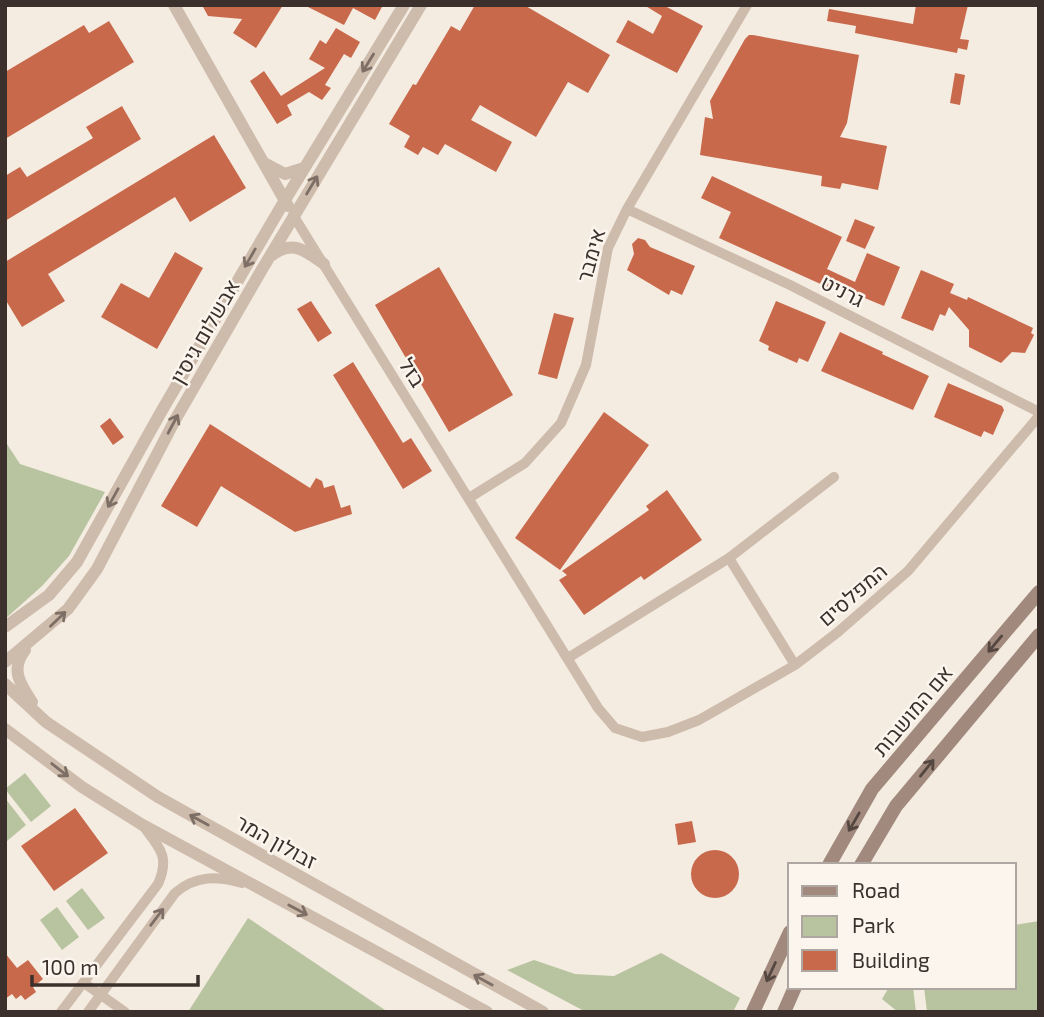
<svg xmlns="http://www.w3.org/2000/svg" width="1044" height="1017" viewBox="0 0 1044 1017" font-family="'Exo 2',Heebo,sans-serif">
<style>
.green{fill:#b8c4a0}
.building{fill:#c8694b}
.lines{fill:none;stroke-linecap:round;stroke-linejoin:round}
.minor{stroke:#cdbbac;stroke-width:10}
.tertiary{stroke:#cdbbac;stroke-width:12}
.secondary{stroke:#a18a7d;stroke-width:14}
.oneway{stroke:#7d6f65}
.oneway2{stroke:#544640}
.labels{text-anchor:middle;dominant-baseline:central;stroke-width:5;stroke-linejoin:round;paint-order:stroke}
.street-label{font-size:21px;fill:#3b302b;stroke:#fbf5ee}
</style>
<rect width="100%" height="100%" fill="#f4ebe1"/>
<path class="green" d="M5 441 20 464 105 492 69 556 42 586 5 619Z
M25 773 51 806 31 822 5 789Z
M5 798 26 825 7 841 5 838Z
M82 888 105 918 88 930 66 901Z
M57 907 79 937 62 950 40 920Z
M248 918 388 1012H188Z
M1039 921V1012H927L924 987H1014V925Z
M661 953 740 998 733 1012H586L507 970 534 960 575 974 614 976Z
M889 987H913L916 1012H898L882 999Z"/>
<path class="building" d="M202 5H283L256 48 233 33 242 19 208 16Z
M304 5H383L375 20 353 8 344 25Z
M475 5H524L610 55 588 93 568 82 536 137 480 105 471 120 512 142 496 172 445 144 438 155 423 147 418 155 404 147 410 136 389 124 413 84 416 85 451 26 460 31Z
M644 5H663L703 26 677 73 616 42 628 20 653 34 662 16Z
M916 5H968L960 39 969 40 967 50 958 48 957 53 855 33 856 26 827 21 829 9 913 24Z
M109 21 134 62 5 139V72L84 25 89 33Z
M336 28 360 42 351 58 344 54 325 85 331 88 322 100 309 92 287 105 292 115 277 124 250 81 264 71 281 96 325 68 309 59 320 40 326 44Z
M753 35 859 55 847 123 840 137 887 146 878 190 842 183 840 189 821 186 822 176 700 155 705 117 713 119 710 101 745 39 749 35Z
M955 73 965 75 960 105 950 103Z
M122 106 141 139 5 221V176L20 167 27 177 93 138 86 127Z
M214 135 246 188 190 222 175 197 48 274 65 301 22 327 5 299V262Z
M712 176 842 237 827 269 855 282 867 253 900 267 884 306 838 287 836 291 719 238 731 212 701 198Z
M855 219 875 227 865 249 846 241Z
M638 238 645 240 650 247 695 266 682 295 671 290 669 295 627 270 634 254 632 244Z
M175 252 203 268 157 349 101 317 121 283 149 298Z
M439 267 513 395 449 432 375 305Z
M921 270 954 284 950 293 967 300 968 297 1033 328 1031 333 1034 335 1025 353 1012 352 1001 363 969 347V330L949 307 945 316 940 314 933 331 901 318Z
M311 301 332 333 318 342 297 309Z
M776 301 826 322 808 362 799 358 797 363 768 350 769 346 759 341Z
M554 313 574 318 557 379 538 374Z
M840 332 883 352 882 354 929 376 913 410 821 371Z
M353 362 403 443 411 438 432 471 403 489 333 375Z
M948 383 1002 406 1004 410 993 435 984 431 981 437 934 417Z
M604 412 649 445 560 570 515 538Z
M110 418 124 437 113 445 100 426Z
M210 424 310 488 316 478 322 481 324 488 334 485 341 508 350 505 352 514 295 532 221 486 197 527 161 506Z
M667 490 702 540 644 580 641 576 584 615 559 580 567 575 562 571 649 510 646 506Z
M75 808 108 853 54 891 21 846Z
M692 821 696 842 678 845 675 824Z
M691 874a24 24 0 1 1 48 0a24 24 0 1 1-48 0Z
M5 953 17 968 28 960 43 979 33 987 36 992 25 1000 21 995 16 999 12 994 5 999Z"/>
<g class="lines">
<path class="minor" d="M627 209 790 285 1039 412
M293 215 598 708 615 728 642 737 668 732 699 720 795 665 838 632 908 571 1039 416
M469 498 525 463 561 423 586 365 608 248 627 209 747 5
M568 658 729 558
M795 665 729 558 834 477
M84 983 125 1012
M61 1012 158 884C170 857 160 848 144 827
M88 1012 175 893C196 875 217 876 242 883"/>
<path class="tertiary" d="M174 5 288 206
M266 164 285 174 304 168
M272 255C293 240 305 250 324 264
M5 627 49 595 77 562 161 412 285 200 404 5
M25 650C10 669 20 684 32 702
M5 662 68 609 97 569 175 420 261 271 421 5
M5 684 46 722 158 797 543 1012
M5 729 82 787 141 824 487 1012"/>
<path class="secondary" d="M829 865 872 789 1039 592
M861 865 896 806 1039 635
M753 1012 790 932
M784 1012 795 987"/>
</g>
<defs><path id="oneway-shaft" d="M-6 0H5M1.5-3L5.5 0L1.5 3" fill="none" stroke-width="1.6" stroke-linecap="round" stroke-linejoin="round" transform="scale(1.75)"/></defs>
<g class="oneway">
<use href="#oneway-shaft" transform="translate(368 63) rotate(122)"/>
<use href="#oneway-shaft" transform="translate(312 185) rotate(-59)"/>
<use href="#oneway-shaft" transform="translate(250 258) rotate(120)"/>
<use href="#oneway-shaft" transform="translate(173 424) rotate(-62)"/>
<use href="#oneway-shaft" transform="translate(113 498) rotate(119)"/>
<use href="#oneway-shaft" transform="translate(58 619) rotate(-44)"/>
<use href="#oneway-shaft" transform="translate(60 770) rotate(38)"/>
<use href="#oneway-shaft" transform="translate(199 820) rotate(-151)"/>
<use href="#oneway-shaft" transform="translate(298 910) rotate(28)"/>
<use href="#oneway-shaft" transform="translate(157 917) rotate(-53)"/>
<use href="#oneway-shaft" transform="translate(483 980) rotate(-151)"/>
</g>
<g class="oneway2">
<use href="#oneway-shaft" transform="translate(995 644) rotate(130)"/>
<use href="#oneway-shaft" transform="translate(927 768) rotate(-51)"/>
<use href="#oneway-shaft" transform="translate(854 822) rotate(120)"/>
<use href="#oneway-shaft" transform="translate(771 972) rotate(115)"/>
</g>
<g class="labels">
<g class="street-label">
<text transform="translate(590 255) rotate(-74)">אימבר</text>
<text transform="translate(843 290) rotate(27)">גרניט</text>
<text transform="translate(204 331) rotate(-60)">אבשלום גיסין</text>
<text transform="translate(413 372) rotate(58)">בזל</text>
<text transform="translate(852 594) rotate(-41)">המפלסים</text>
<text transform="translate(912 710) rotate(-50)">אם המושבות</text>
<text transform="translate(277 841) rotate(29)">זבולון המר</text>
</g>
</g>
<rect width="1044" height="1017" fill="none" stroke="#3b302b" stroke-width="14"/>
<rect x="788" y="863" width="228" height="126" fill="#fbf5ee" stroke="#aea6a0" stroke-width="2"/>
<rect x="802" y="886" width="35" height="10" fill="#a18a7d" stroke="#aea6a0" stroke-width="2"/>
<text x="852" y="898" font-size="21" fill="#3b302b">Road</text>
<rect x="802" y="916" width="35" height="21" fill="#b8c4a0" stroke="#aea6a0" stroke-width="2"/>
<text x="852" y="933" font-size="21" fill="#3b302b">Park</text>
<rect x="802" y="950" width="35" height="21" fill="#c8694b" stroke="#aea6a0" stroke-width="2"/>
<text x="852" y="968" font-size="21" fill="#3b302b">Building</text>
<path d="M32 975v10h166v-10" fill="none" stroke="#3b302b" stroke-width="3.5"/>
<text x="42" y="975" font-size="21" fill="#3b302b" stroke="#fbf5ee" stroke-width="5" paint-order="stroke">100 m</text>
</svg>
